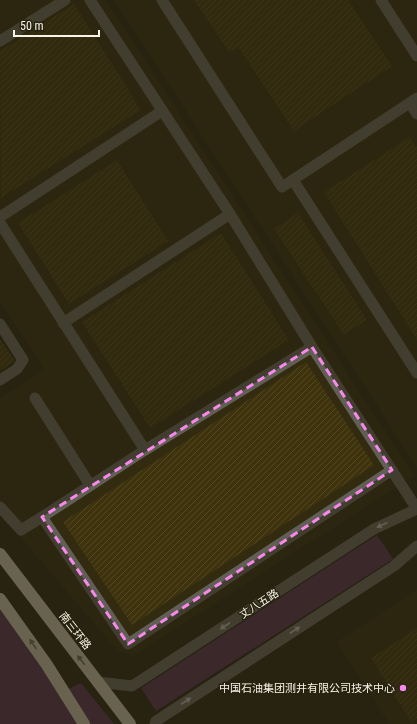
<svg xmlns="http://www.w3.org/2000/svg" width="417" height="724" viewBox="0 0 417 724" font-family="'Roboto Condensed','Noto Sans SC',sans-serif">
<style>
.built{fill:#322b10}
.green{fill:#51304d}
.building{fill:url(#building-hatch)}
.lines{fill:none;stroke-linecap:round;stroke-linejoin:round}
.minor{stroke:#615e55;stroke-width:11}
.highway{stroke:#b7b099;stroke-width:12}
.oneway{fill:#aca99e}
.oneway2{fill:#68624e}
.marked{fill:none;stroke:#f888eb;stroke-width:3;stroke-dasharray:8 5;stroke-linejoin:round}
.poi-dot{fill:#f888eb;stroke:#282310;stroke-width:1.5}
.labels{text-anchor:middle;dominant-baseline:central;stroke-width:3;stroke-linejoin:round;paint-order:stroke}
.street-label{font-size:11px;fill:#f7f4e8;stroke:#282310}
.poi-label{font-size:11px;fill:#f7f4e8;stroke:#282310;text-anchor:end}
</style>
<defs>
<pattern id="building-hatch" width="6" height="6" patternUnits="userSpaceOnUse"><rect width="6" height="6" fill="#3e330c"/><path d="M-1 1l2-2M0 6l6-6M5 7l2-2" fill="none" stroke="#514724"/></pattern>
</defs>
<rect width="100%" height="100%" fill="#282310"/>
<path class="built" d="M0 0H106L414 476 133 656 117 650 0 513V398L44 369 0 301Z
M114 0H417V467Z
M417 589V724H389L337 642Z"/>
<path class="green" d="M377 535 393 559 156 711 141 688Z
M0 609 60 693 81 683 114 724H0Z"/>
<path class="building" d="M194 0H348L392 66 294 131 238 47 229 52Z
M74 4 141 110 1 198 0 51Z
M410 137 417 148V340L324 192Z
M117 160 168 241 69 304 18 223Z
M298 213 367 320 344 335 274 229Z
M221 233 289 340 150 428 82 322Z
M0 339 15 361 0 371Z
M306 362 374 465 132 625 63 522Z
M417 628V718L411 722 371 658Z"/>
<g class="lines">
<path class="minor" d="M90 0 230 214 312 347 417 509
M162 0 282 187 417 98
M381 0 417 56
M0 41 65 0
M410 103 417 114
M293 180 417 373
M0 217 162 111
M0 223 145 450
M63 323 230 214
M0 324 23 360 17 369 0 380
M35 398 90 485
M0 507 21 530 42 517 128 644 392 470
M42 517 145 450 312 347
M98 682 132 686 374 529 417 509
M155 724 156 721 394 566 417 546"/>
<path class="highway" d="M0 554 130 724
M0 599 47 665 84 724"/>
</g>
<defs><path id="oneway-solid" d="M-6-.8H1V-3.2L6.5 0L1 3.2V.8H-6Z"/></defs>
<g class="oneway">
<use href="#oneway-solid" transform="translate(382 525) rotate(155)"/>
<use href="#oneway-solid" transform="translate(225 626) rotate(147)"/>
<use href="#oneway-solid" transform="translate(295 630) rotate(-33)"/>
<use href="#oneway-solid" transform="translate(186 701) rotate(-33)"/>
</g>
<g class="oneway2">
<use href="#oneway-solid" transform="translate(33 644) rotate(-124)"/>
<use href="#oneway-solid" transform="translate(81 660) rotate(-128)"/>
</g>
<path d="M0 0H417V724H0ZM312 347 392 470 128 644 42 517Z" fill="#282310" fill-opacity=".55" fill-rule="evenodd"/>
<path class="marked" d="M312 347 392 470 128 644 42 517Z"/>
<circle class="poi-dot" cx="403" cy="688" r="4"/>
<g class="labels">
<g class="street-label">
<text transform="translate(259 604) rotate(-33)">丈八五路</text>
<text transform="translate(75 631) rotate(52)">南三环路</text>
</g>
<g class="poi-label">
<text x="395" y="688">中国石油集团测井有限公司技术中心</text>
</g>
</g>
<path d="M14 30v6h85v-6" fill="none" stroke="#f7f4e8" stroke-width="2"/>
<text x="20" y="30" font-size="12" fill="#f7f4e8" stroke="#282310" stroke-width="3" paint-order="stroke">50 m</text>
</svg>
